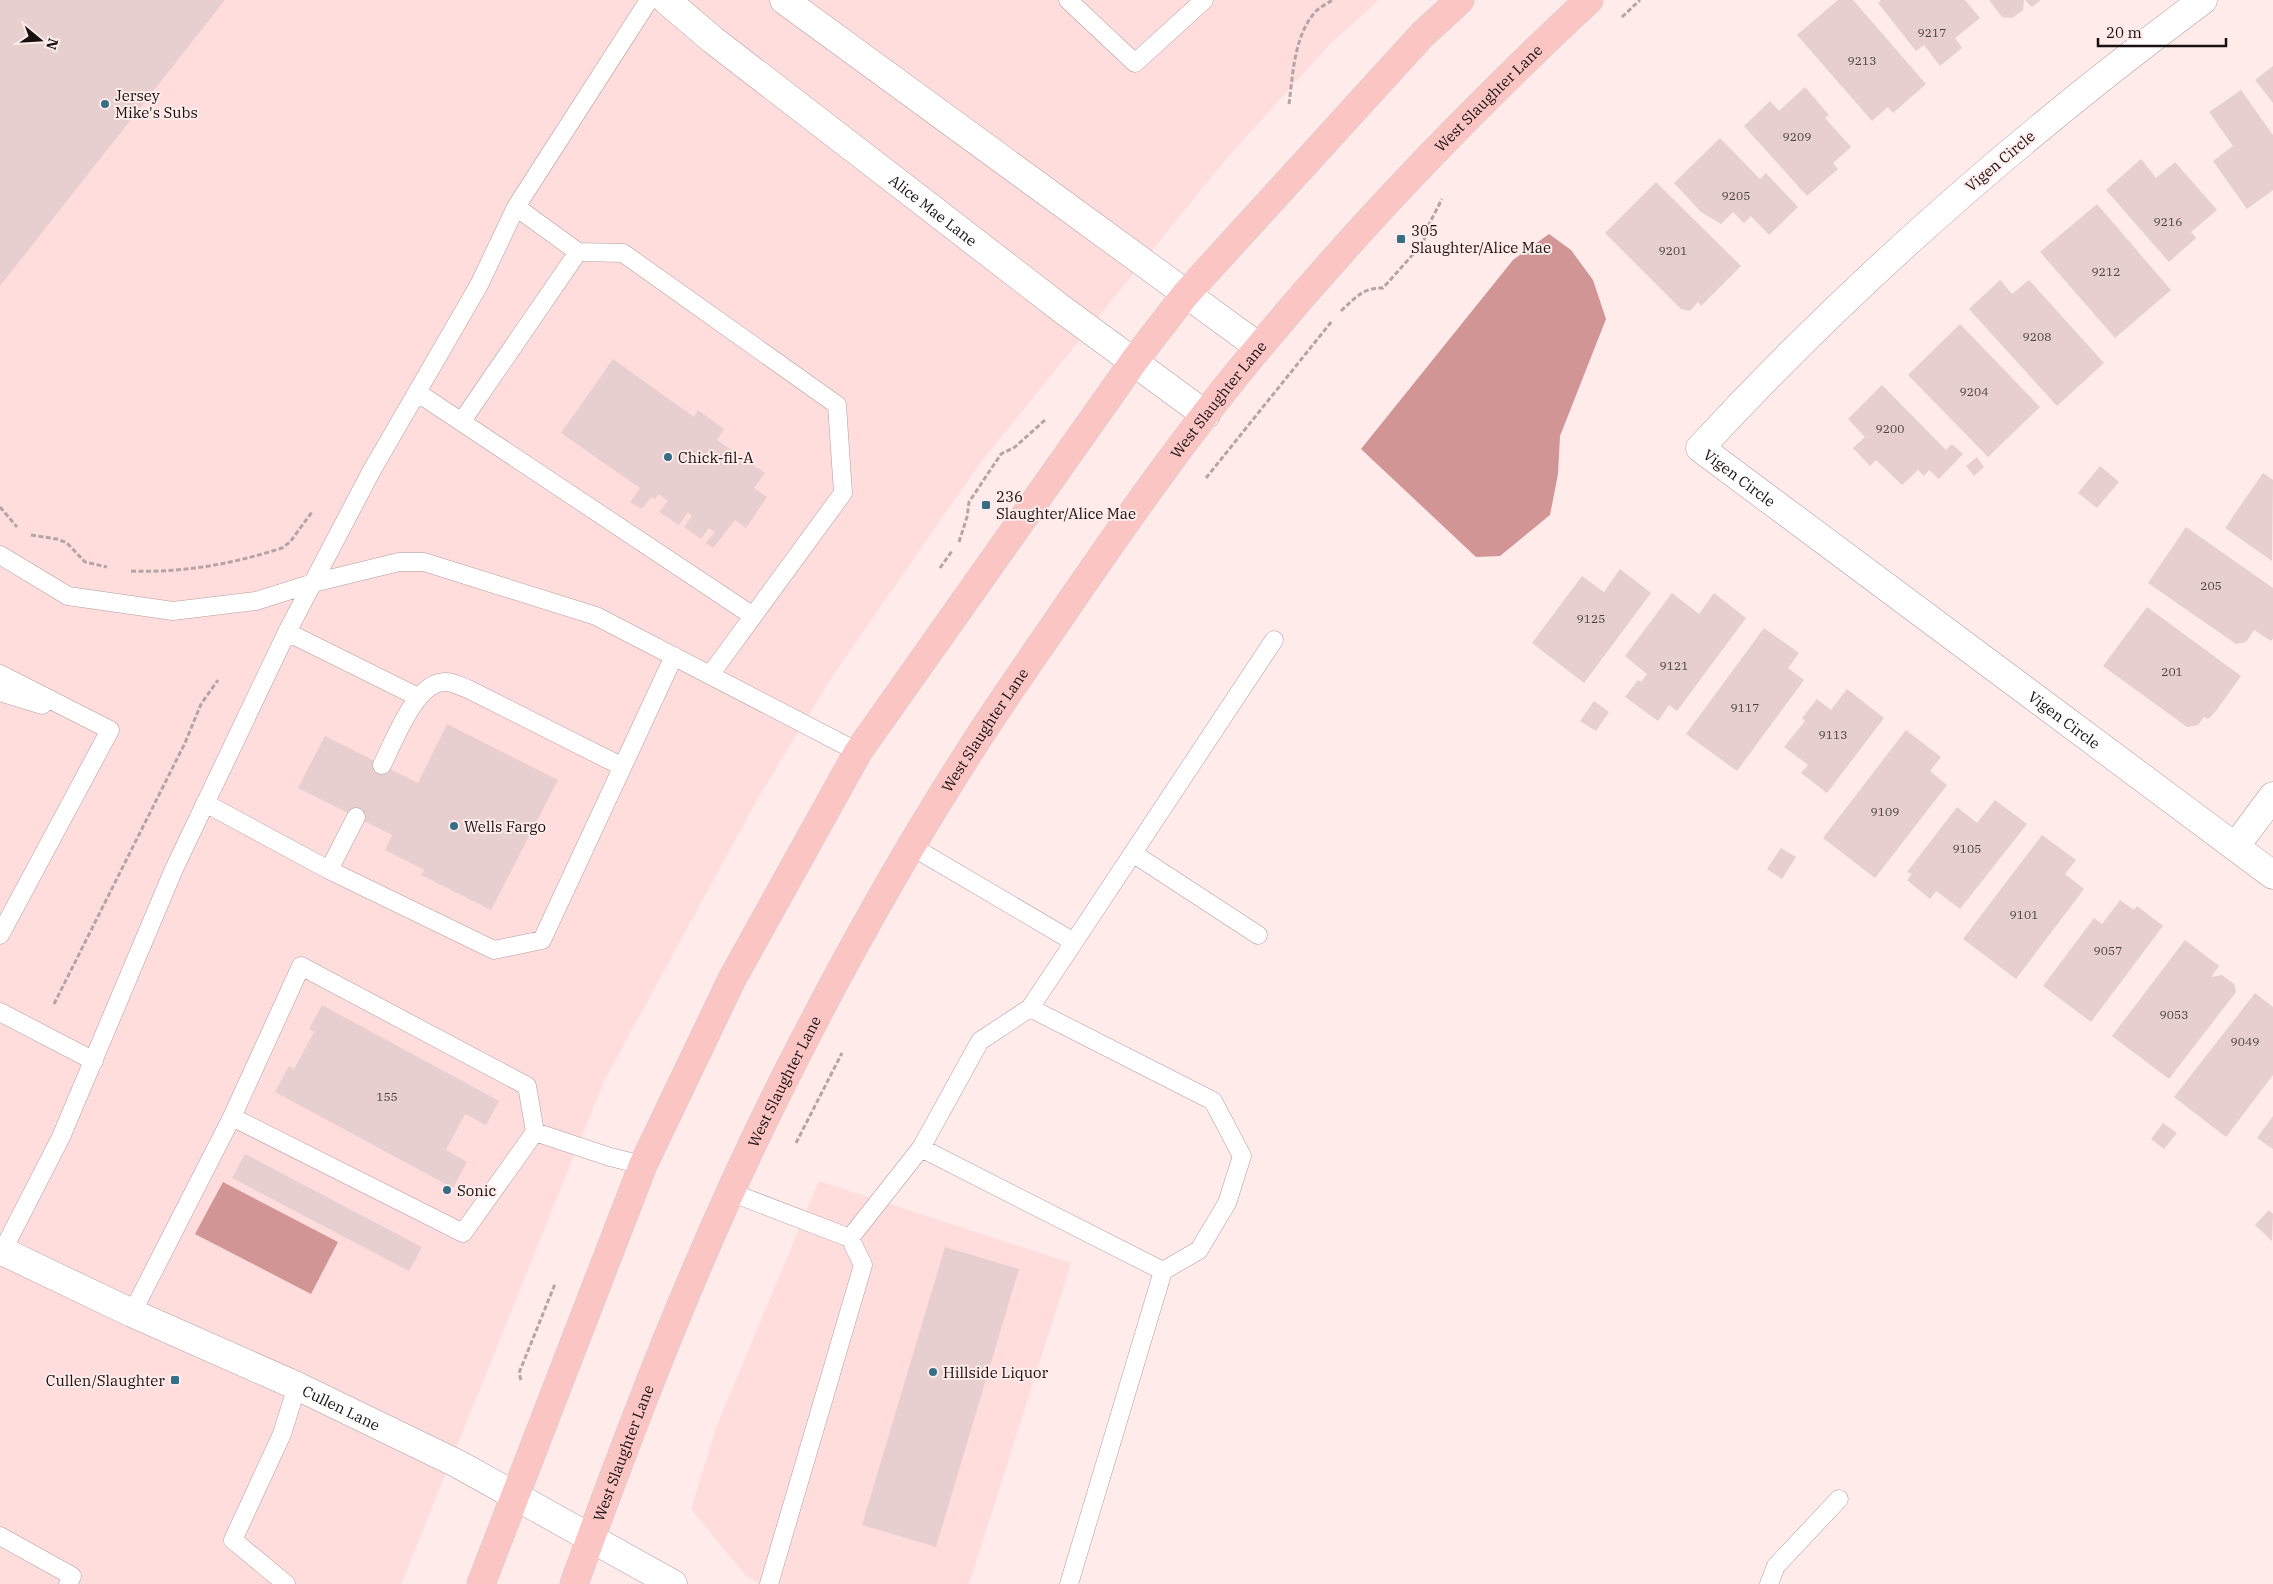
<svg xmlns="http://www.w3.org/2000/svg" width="2273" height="1584" viewBox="0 0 2273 1584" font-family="'IBM Plex Serif',serif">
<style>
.built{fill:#fedddc}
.water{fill:#d09594}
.building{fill:#e6cfce}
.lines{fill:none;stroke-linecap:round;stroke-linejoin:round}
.lane-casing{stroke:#b39d9c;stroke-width:19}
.street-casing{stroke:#b39d9c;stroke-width:29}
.primary-casing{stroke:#d1cfcf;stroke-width:29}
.path{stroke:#b4a5a4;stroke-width:3;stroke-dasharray:5 2.5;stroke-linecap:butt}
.lane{stroke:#fff;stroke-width:18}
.street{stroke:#fff;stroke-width:28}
.primary{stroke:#fbc5c4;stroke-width:28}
.poi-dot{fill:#366e88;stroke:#feebea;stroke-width:2}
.labels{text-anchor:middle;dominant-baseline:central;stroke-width:4;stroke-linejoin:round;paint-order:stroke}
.number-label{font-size:12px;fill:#4c4040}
.poi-label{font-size:15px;fill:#191111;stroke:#feebea;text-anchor:start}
.street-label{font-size:15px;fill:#191111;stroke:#feebea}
</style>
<rect width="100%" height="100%" fill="#feebea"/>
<path class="built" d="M0 0H1379L1330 44 1226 159 980 463 833 675 759 796 604 1081 401 1584H0Z
M819 1181 1071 1263 969 1584H761L746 1576 691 1509 717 1426Z"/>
<path class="water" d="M1549 234 1571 250 1593 280 1606 319 1560 436 1558 474 1550 515 1500 556 1476 557 1361 449 1513 260Z
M223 1182 338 1242 311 1294 195 1234Z"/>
<path class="building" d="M0 0H225L0 286Z
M1838 0H1853L1926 84 1893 113 1888 107 1872 121 1797 35Z
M1881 0H1965L1980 18 1955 38 1962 48 1940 66 1924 45 1916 51 1878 3Z
M1989 0H2024L2023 10 2012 18 2002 17Z
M2025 0H2041L2032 7Z
M2273 66V103L2255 80Z
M1805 87 1829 115 1825 118 1851 147 1833 163 1838 169 1807 196 1744 126 1770 101 1779 111Z
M2241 90 2273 135V190L2247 209 2213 161 2233 146 2209 112Z
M1720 138 1760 179 1766 173 1798 207 1769 235 1751 216 1744 223 1733 212 1721 224 1701 212 1674 183Z
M2141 159 2156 178 2175 162 2217 210 2191 232 2196 238 2169 262 2106 190Z
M1656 182 1741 266 1701 306 1698 302 1690 311 1681 309 1605 233Z
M2097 204 2171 290 2115 338 2040 252Z
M2000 280 2012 294 2029 280 2104 363 2057 406 1969 309Z
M1960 324 2040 407 1988 457 1908 375Z
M613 359 694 417 698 410 724 429 717 440 765 473 754 488 767 497 746 528 735 520 713 548 706 543 715 532 709 528 701 539 684 527 692 516 688 512 679 525 659 512 668 501 659 494 655 499 651 497 642 509 630 502 640 488 561 433Z
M1882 385 1946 450 1952 444 1963 454 1939 479 1929 470 1924 476 1918 470 1902 485 1876 460 1870 466 1853 448 1865 437 1848 419Z
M1977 457 1984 467 1974 476 1966 466Z
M2100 466 2119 482 2097 508 2078 493Z
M2263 473 2273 480 2272 561 2225 528Z
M2186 527 2273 588V638L2271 641 2254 630 2246 642 2236 644 2148 583Z
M1620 569 1651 593 1584 683 1532 643 1582 576 1604 592Z
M1672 593 1699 614 1714 593 1746 618 1677 711 1669 705 1658 721 1625 697 1638 680 1641 682 1647 674 1625 656Z
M2147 607 2241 676 2216 711 2208 719 2204 717 2198 725 2187 727 2103 666Z
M1764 628 1799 653 1788 668 1804 680 1737 771 1686 734Z
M1847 689 1884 718 1827 793 1801 773 1808 765 1784 747 1805 721 1802 718 1817 699 1831 710Z
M1594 701 1609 712 1596 731 1580 721Z
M447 724 558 780 491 910 421 875 424 870 385 850 392 835 298 788 325 736 418 783Z
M1906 730 1941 757 1930 771 1947 785 1875 878 1823 838Z
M1995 800 2027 824 1960 909 1936 891 1930 899 1907 880 1912 874 1907 872 1957 807 1977 823Z
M2042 835 2076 860 2065 874 2084 889 2016 979 1963 939Z
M1781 848 1796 857 1782 879 1767 869Z
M2120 900 2134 910 2137 906 2163 926 2091 1022 2043 986 2094 918 2102 924Z
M2185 940 2219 966 2211 977 2222 975 2234 984 2236 992 2169 1079 2112 1036Z
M2255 993 2273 1007V1075L2226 1137 2174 1097Z
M322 1005 499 1101 486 1125 465 1114 446 1150 467 1162 453 1188 275 1092 289 1066 294 1069 314 1032 309 1029Z
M2273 1116V1149L2257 1138Z
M2163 1123 2177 1133 2164 1149 2151 1139Z
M245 1154 422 1247 409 1271 232 1178Z
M2269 1210 2273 1214 2272 1241 2255 1225Z
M945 1247 1019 1269 936 1547 862 1525Z"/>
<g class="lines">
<g class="lane-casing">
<path id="lane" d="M1068 0 1135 63 1204 0
M516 207 578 252 623 253 837 405 843 493 710 675
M418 393 753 616
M462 421 578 252
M0 555 68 596 173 611 256 601 313 583 399 562H424L596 616 858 752
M287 632 418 697
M0 674 110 730 0 935
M0 692 42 705
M382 765C394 742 416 680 446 682 453 682 462 687 468 689L621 766
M205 803 329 870 494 950 542 940 674 656
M911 846 1074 942 1030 1008
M1134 854 1258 935
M329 870 356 817
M1074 942 1274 640
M0 1012 94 1061
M535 1132 610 1157 643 1165
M730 1192 850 1238 863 1265 769 1584
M850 1238 921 1148
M0 1256 61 1137 174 869 287 632 372 470 479 285 516 207 649 0
M132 1313 232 1117 301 966 527 1086 535 1132 463 1233 232 1117
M0 1536 72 1576 68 1584
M286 1584 233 1540 282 1434 297 1386
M1069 1584 1163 1271 1199 1250 1227 1203 1242 1156 1213 1101 1030 1008 980 1041 921 1148 1163 1271
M1769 1584 1776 1566 1839 1499"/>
</g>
<g class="street-casing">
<g id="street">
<path id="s1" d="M666 0 713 40 1063 310 1206 415"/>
<path d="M784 0 1259 347"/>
<path id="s2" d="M2203 0C2023 134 1853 282 1700 448L2273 875"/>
<path d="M2235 847 2273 796"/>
<path id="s3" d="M0 1250 132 1313 297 1386 458 1464 673 1584"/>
</g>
</g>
<g class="primary-casing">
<g id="primary">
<path d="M481 1584 643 1165 732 979 858 752 1134 361 1185 295 1422 35 1460 0"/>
<path id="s4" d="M574 1584C639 1405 708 1226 796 1056 848 954 904 854 966 757 998 706 1033 657 1067 607 1128 518 1191 428 1260 346 1362 223 1473 108 1589 0"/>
</g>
</g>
<path class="path" d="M1622 17 1640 0
M1289 104C1293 74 1294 35 1316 11 1320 7 1327 4 1332 0
M1341 311C1355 298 1364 287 1383 288L1424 242 1425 232 1442 199
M1206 478 1332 321
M0 507 17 527
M31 535 57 539 67 543 85 562 107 567
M959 542 967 517 969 502 1001 454 1015 447 1045 420
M940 568 952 551
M131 571C183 573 232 564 282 548L290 542 312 512
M54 1004 185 743 201 704 218 680
M796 1143 842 1053
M521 1380 519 1373 555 1284"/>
<use href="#lane" class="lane"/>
<use href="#street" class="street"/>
<use href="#primary" class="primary"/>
</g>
<g class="poi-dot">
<circle cx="105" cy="104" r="5"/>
<rect x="1396" y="234" width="10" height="10" rx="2.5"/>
<circle cx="668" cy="457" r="5"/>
<rect x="981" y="500" width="10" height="10" rx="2.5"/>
<circle cx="454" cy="826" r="5"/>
<circle cx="447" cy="1190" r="5"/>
<circle cx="933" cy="1372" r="5"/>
<rect x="170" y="1375" width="10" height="10" rx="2.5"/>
</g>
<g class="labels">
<g class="number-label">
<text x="1932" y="32">9217</text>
<text x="1862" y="60">9213</text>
<text x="1797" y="136">9209</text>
<text x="1736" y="195">9205</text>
<text x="2168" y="221">9216</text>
<text x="1673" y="250">9201</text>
<text x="2106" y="271">9212</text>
<text x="2037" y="336">9208</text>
<text x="1974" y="391">9204</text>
<text x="1890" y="428">9200</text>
<text x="2211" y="585">205</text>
<text x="1591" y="618">9125</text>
<text x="1674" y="665">9121</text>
<text x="2172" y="671">201</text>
<text x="1745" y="707">9117</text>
<text x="1833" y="734">9113</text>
<text x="1885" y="811">9109</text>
<text x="1967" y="848">9105</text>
<text x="2024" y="914">9101</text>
<text x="2108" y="950">9057</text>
<text x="2174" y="1014">9053</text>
<text x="2245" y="1041">9049</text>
<text x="387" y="1096">155</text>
</g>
<g class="poi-label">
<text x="115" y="95">Jersey<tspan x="115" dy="17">Mike's Subs</tspan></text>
<text x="1411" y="230">305<tspan x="1411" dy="17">Slaughter/Alice Mae</tspan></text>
<text x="678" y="457">Chick-fil-A</text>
<text x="996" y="496">236<tspan x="996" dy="17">Slaughter/Alice Mae</tspan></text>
<text x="464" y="826">Wells Fargo</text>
<text x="457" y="1190">Sonic</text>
<text x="943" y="1372">Hillside Liquor</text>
<text x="165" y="1380" text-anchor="end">Cullen/Slaughter</text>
</g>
<g class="street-label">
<text stroke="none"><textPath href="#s4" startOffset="1760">West Slaughter Lane</textPath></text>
<text transform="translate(2000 161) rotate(-40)">Vigen Circle</text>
<text stroke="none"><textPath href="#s1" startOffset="340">Alice Mae Lane</textPath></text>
<text stroke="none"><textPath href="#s4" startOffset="1355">West Slaughter Lane</textPath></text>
<text stroke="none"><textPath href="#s2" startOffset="724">Vigen Circle</textPath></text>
<text stroke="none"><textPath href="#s2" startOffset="1129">Vigen Circle</textPath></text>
<text stroke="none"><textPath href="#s4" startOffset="950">West Slaughter Lane</textPath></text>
<text stroke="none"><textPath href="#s4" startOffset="545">West Slaughter Lane</textPath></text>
<text stroke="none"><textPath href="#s3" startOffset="376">Cullen Lane</textPath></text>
<text stroke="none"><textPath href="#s4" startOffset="140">West Slaughter Lane</textPath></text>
</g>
</g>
<g transform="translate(40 40) rotate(108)" stroke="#feebea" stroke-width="4" paint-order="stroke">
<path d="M0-4L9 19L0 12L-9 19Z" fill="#191111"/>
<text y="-8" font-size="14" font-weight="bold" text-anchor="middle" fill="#191111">N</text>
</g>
<path d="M2098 38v8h128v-8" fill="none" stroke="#191111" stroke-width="2.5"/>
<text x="2106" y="38" font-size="15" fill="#191111" stroke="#feebea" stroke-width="4" paint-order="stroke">20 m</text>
</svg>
